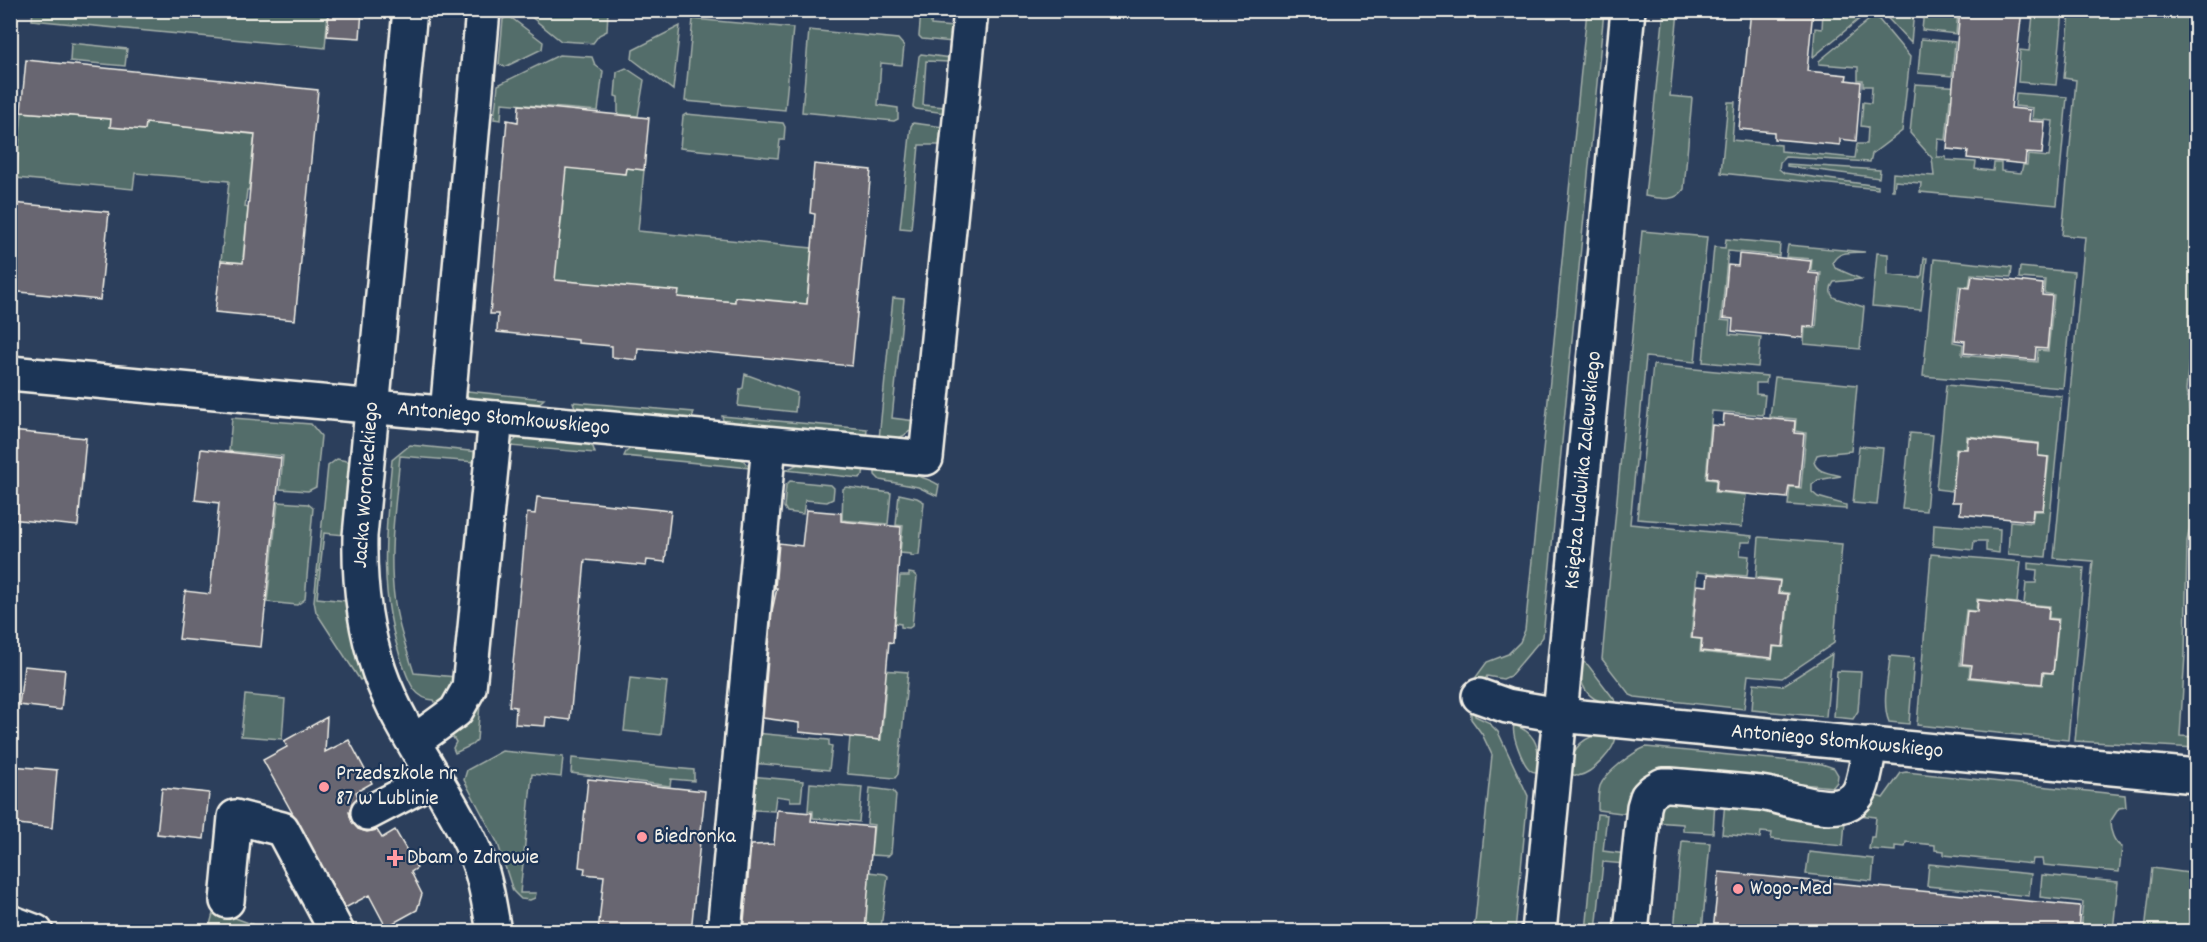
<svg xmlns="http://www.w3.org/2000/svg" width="2207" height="942" viewBox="0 0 2207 942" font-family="Dekko,sans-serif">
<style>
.green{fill:#536d6a;stroke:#a4afa9;stroke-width:1.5}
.building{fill:#676671;stroke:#f4f1e8;stroke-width:1.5}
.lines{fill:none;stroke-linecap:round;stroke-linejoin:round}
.minor-casing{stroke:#f4f1e8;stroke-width:38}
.minor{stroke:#1d3557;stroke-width:33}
.poi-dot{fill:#ff9aa2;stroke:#1d3557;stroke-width:2}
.labels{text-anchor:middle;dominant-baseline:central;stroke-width:4.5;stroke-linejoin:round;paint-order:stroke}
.street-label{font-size:22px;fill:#f4f1e8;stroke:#1d3557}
.poi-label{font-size:22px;fill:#f4f1e8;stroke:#1d3557;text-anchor:start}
</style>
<rect width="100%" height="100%" fill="#2c3f5c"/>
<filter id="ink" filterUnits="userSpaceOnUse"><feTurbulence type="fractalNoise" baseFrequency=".0167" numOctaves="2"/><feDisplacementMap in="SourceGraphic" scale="12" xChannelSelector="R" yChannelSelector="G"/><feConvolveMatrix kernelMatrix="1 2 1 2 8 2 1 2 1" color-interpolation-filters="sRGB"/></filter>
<g filter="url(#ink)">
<path class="green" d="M33 10H328V11L325 48 32 20Z
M1924 10 1958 11 1956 34 1922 30Z
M2025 10 2063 11 2056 85 2018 82 2020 50 2029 51 2033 15 2024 13Z
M524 11H608L607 31 599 35 593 43 561 41Z
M921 11H932L931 25 953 27V42L922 39 919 36Z
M1587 11H1604L1543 637 1510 676 1503 679 1487 676 1478 692 1475 716 1488 722 1498 732 1528 796 1515 931H1474L1492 755 1482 734 1471 719V698L1476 677 1487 662 1508 654 1520 642 1525 630Z
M1664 11H1678L1670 96 1692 98 1684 189C1675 203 1660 198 1645 196Z
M1823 11H1869L1813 57 1815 28 1822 29Z
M1881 11H1914L1911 43Z
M2070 11H2196V286L2186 390 2196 447V501L2187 541 2185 654 2180 736 2196 737V748L2075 741 2093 561 2054 558 2085 237 2062 235 2076 80 2064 78Z
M1875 15 1910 57 1902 131 1872 154 1870 162 1785 157 1780 162 1779 169 1784 173 1878 186V189L1721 173 1728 102H1735L1732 140 1781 145V151L1855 158 1857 144H1867L1868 127 1861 126 1863 102 1871 103 1872 86H1863V80H1858V67L1819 64V61Z
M509 16 543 42 542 49 505 67 499 64 503 19Z
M693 19 793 28 785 110 685 101Z
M680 26 673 90 632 59 633 50Z
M809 30 898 39 904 46 902 65 881 63 878 105 898 108V119L894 121 802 112Z
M1921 39 1955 42 1952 76 1918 73Z
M71 43 127 49 125 66 70 61Z
M921 54 950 58 949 62 926 61 923 105 945 107V113L916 109 913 107 919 56Z
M559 55 592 57 595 65 603 71 598 111 502 103 501 120 494 119 498 85Z
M626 68 644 80 638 116 618 114V97L615 96 617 72Z
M1915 84 1963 87V101L1950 100 1946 140 1938 139 1937 157H1946V160L1976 162 1975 169 1993 171 1994 163H2001V171L2021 173 2023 165H2027L2028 155 2049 157 2053 121 2032 119 2033 108 2015 106 2016 93 2067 97 2057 205 1920 192 1921 183 1895 181 1894 190H1892L1893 173 1934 176 1932 158 1910 133Z
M22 112 111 119V127L145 130 146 123 260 135 254 140 249 190H247L245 207 248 208 243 257 248 258V263L221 261 229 181 135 173 133 189 16 178Z
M686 114 783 123 785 127 784 140H780L778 158 680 148 683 116Z
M913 123 943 127V141L939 145H919L911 229 900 228 911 126Z
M560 162 625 174 626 168 644 170 638 231 812 248 806 310 781 301 736 297 735 302 547 286 559 241 563 205Z
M1787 164 1880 170 1879 178 1787 166Z
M1642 231 1707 237 1695 362 1646 357 1630 524 1752 536 1751 542H1741L1740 555 1749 556 1747 576 1697 572 1691 638 1701 639 1700 652 1772 659 1774 647H1784L1789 593 1779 592 1780 580 1756 577 1759 537 1842 544 1834 643 1782 678 1748 675 1744 709 1635 697 1630 695 1602 659Z
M1726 239 1780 244 1779 256 1728 251 1721 320 1730 321 1729 334 1761 337 1758 367 1703 362 1714 247 1725 248Z
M1788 245 1865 252C1853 253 1839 250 1833 262L1835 268 1861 279 1834 282C1830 287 1829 294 1835 298L1864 307 1860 349 1804 344 1805 328H1816L1821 272 1811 271 1812 259 1786 257Z
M1877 253 1888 254V275L1919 278 1922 275 1924 258H1927L1921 310 1872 306Z
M1934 259 2012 267 2011 277 1971 274 1969 287 1959 286 1953 342 1963 344 1962 355 2037 362 2038 350 2048 351 2054 295 2044 293 2045 280 2019 278 2020 267 2074 272 2063 388 1923 376Z
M893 298 904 299 892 418 915 421C910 438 895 440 879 439Z
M1653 365 1767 376 1766 383H1756V394L1765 395 1763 415 1712 411 1706 479 1716 480 1715 492 1746 495 1742 527 1637 519Z
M745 374 797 393 795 412 738 406 740 389 743 388Z
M1775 377 1857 385 1851 451 1821 454 1817 455 1814 462C1817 473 1831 473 1841 476L1818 480 1812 485V492L1818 497 1846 505V509L1788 505 1790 487 1801 488 1806 433 1795 431 1796 419 1770 417Z
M1946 385 2062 396 2046 557 2008 554 2010 521 2032 523 2034 511H2043L2049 457 2038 456 2039 443 1967 436 1966 449 1956 448 1952 491 1936 489Z
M458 390 544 399 535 407 473 400Z
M573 402 694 412 692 418 687 419 576 410Z
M722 416 867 429 866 438 729 424 723 420Z
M232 418 311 424 321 436 316 487 308 491 280 489 283 456 229 451Z
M1910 433 1933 435 1926 511 1902 509Z
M523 436 584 442 593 447 595 453 509 446 517 438Z
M410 445 479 452 475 462 400 456C396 502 388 550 394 596 397 623 406 647 414 673L456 677 457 686 438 708 434 700C414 699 409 681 403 665 378 595 385 532 392 460Z
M634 446 731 456 743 460 751 468 624 456 626 452Z
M1859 446 1883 448 1877 505 1853 503Z
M337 459 352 462 345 535 324 533 317 598 347 601 366 677 360 680 316 612 314 601 328 466Z
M800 463 864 467 863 475 859 478 786 470Z
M875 469C896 472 919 473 939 485L937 496 918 487 880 480 875 475Z
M790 481 831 485 834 488 833 499 827 502 805 500 803 514 787 512 784 507 786 485Z
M846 487 891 493 888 524 842 520 843 489Z
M899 494 917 498 924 502 919 555 911 556V554L900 553 903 526 896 525Z
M278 502 308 504 313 508 305 599 297 605 267 602Z
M1934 524 2000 529 1999 553 1986 551V541H1974L1973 550 1933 546Z
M1931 554 2021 562 2017 603 1977 599 1976 611 1966 610 1960 665 1970 666 1969 678 2042 685 2044 673H2053L2059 619 2049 618 2050 606 2024 604 2026 583H2036L2037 570 2028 569V563L2084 568 2068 740 1917 725Z
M909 573 914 574 917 577 912 626 909 628 901 627V624L895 623 896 611 888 609 890 587H899L900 576H909Z
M1832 654 1826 717 1752 710 1754 683 1782 686Z
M1890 656 1914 658 1909 724 1889 722C1881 703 1889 676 1890 656Z
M1579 659 1588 665 1617 703 1615 705C1586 701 1579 687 1579 659Z
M882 670 908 672 898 774 895 778 848 774 847 771 850 737 881 740 886 684 881 683Z
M1837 671 1861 672 1858 711 1853 719 1834 717Z
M630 678 667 682 661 735 624 731Z
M481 692 477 740 472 745 455 753 453 748 456 742 451 734Z
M245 695 285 699 282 739 241 736Z
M1514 725C1536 732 1541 751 1538 772 1534 772 1532 772 1529 769 1522 762 1511 733 1514 725Z
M754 733 829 740V745L832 746 829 770 751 763Z
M1598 735 1616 736C1615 750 1593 773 1578 776 1578 776 1569 774 1569 774 1571 754 1577 739 1598 735Z
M1646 747 1822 764 1834 768 1838 775 1837 782 1833 787 1667 771 1629 814 1598 810C1598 803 1598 793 1600 786 1605 773 1633 752 1646 747Z
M502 751 563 757 561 777 532 774 520 893H536L535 898 530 900 521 899 513 891 498 844 464 780 467 770Z
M572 758 694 770V781L671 779 670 786 571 773Z
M1906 772 2125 795 2126 807 2119 808 2110 822C2110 831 2114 843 2122 847L2119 872 2043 865 2042 859H2033L2032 864 1944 855V851L1935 850V845L1906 842 1905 847 1895 846V851L1869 849 1871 837H1874L1876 817 1858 815 1871 804 1877 796 1883 798 1901 773Z
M750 776 803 781 801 801H790V798L776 796 774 811 755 810 752 807Z
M810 783 862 787 859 822 813 818V811H808Z
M870 788 893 791 896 795 891 853 888 856 871 855 874 825 867 824Z
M1672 799 1715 801 1713 833 1683 831V824L1654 822 1659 807Z
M1725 802 1845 821 1843 846 1771 839 1772 833 1761 832 1760 838 1722 834Z
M1597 814 1607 815 1603 851 1626 854 1625 864 1603 862 1596 931 1586 932Z
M1682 841 1710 843 1702 931H1674Z
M1809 852 1874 859 1872 881 1806 874Z
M1929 864 2031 874 2029 896 1927 886Z
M2152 868 2196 874 2190 931H2145Z
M869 872 885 874 888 876 881 927 860 924Z
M2042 875 2118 882 2113 931H2080L2083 902 2040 897Z
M214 910 270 931 208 932Z"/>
<path class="building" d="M329 10H362L360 38 327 36Z
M1751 10H1813L1807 71 1847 75 1846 80 1861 82 1856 141 1840 139V145L1774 139V132L1739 129Z
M1960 10H2022L2011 108 2030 110 2029 121 2045 122 2042 154 2026 153 2025 164 1967 158 1968 151 1947 149Z
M26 60 318 90 295 320 215 312 221 261 243 263 255 134 146 123 145 130 110 127 111 119 21 112Z
M519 105 649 118 644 170 626 168 625 174 566 168 555 280 679 291 678 297 735 302V297L807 304 815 214 810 213 814 164 871 170 852 366 673 349 674 351 638 348 637 360 612 357V346L578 343V340L497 332 498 314H490L507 120 518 122Z
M12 203 109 212 100 300 10 291Z
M1739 254 1811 261 1809 273 1819 274 1814 327 1804 326 1803 338 1732 331 1733 319 1723 318 1728 265 1738 266Z
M1972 276 2043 284 2042 295 2052 296 2047 349 2036 348 2035 360 1964 353 1965 341 1955 340 1961 287 1970 288Z
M1724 414 1795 421 1794 433 1804 434 1799 487 1789 486 1787 498 1716 491 1717 479 1707 478 1712 425 1723 426Z
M10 431 86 438 78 526 10 519Z
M1968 437 2039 444 2038 456 2048 457 2043 510H2033L2032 521 1960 514 1961 502H1952L1957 449H1967Z
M201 449 281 458 261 647 179 639 185 591 210 594 219 503 195 500Z
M537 497 671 511 665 562 647 560 646 566 585 560 570 720 546 717 545 726 515 724 516 707 509 706 527 513 535 514Z
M806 510 841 513V521L901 527 893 643 889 642 880 740 799 732V723L763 718 772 611 777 588H775L779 543 802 546Z
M1708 574 1780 581 1778 593 1788 594 1783 647 1773 646 1772 658 1701 651 1702 639 1692 638 1697 585 1707 586Z
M1978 600 2049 607 2048 619 2058 620 2053 673 2043 672 2042 684 1970 677 1972 665 1962 664 1967 611 1977 612Z
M24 666 65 670 61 710 19 705Z
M327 717 325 752 349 740 372 783 356 792 358 797 352 803 349 812 352 822 358 829 367 832 377 830 382 838 395 830 417 868 411 872 422 894 417 910 386 927 369 895 345 908 263 760 287 747 284 741Z
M12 766 57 770 52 828 10 823Z
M588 779 705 791 691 932H598L604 876 584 874 585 868 579 867Z
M162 788 209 793 204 839 157 834Z
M777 810 812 813 811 821 873 827 865 932H743L751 845 774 844Z
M1719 872 2080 906 2078 932H1713Z"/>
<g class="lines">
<g class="minor-casing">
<g id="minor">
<path d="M410 10 360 536C359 583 364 627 379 671 400 732 446 788 473 848 485 874 489 903 494 932"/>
<path id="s1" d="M10 373 926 458 971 10"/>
<path d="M447 414 483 10"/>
<path id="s2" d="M1479 696 1507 706 1560 715 2196 776"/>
<path d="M415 741 456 711 469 688 496 418"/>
<path d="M368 813 435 778"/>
<path d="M227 901 235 817 282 829 337 932"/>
<path d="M10 922 36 932"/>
<path d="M724 932 769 444"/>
<path id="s3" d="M1539 932 1628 10"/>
<path d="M1631 932 1644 807 1647 797 1653 791 1663 785H1670L1760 793C1787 796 1845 824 1860 790 1866 776 1867 759 1870 744"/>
</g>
</g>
<use href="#minor" class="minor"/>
</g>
</g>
<g class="poi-dot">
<circle cx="324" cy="787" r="6"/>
<circle cx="642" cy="837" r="6"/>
<path d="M392 849h6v6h6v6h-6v6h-6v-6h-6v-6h6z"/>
<circle cx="1738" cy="889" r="6"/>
</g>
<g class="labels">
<g class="street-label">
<text stroke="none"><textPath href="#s1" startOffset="496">Antoniego Słomkowskiego</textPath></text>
<text stroke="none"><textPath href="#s3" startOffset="464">Księdza Ludwika Zalewskiego</textPath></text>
<text transform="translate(367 485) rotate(-86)">Jacka Woronieckiego</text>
<text stroke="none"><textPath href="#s2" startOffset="362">Antoniego Słomkowskiego</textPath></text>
</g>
<g class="poi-label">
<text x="336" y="774">Przedszkole nr<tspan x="336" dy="25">87 w Lublinie</tspan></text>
<text x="654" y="837">Biedronka</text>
<text x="407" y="858">Dbam o Zdrowie</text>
<text x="1750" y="889">Wogo-Med</text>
</g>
</g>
<rect width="2207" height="942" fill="none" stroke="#1d3557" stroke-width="36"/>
<rect x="18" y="18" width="2171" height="906" fill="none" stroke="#f4f1e8" stroke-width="2" filter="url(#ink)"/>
</svg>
